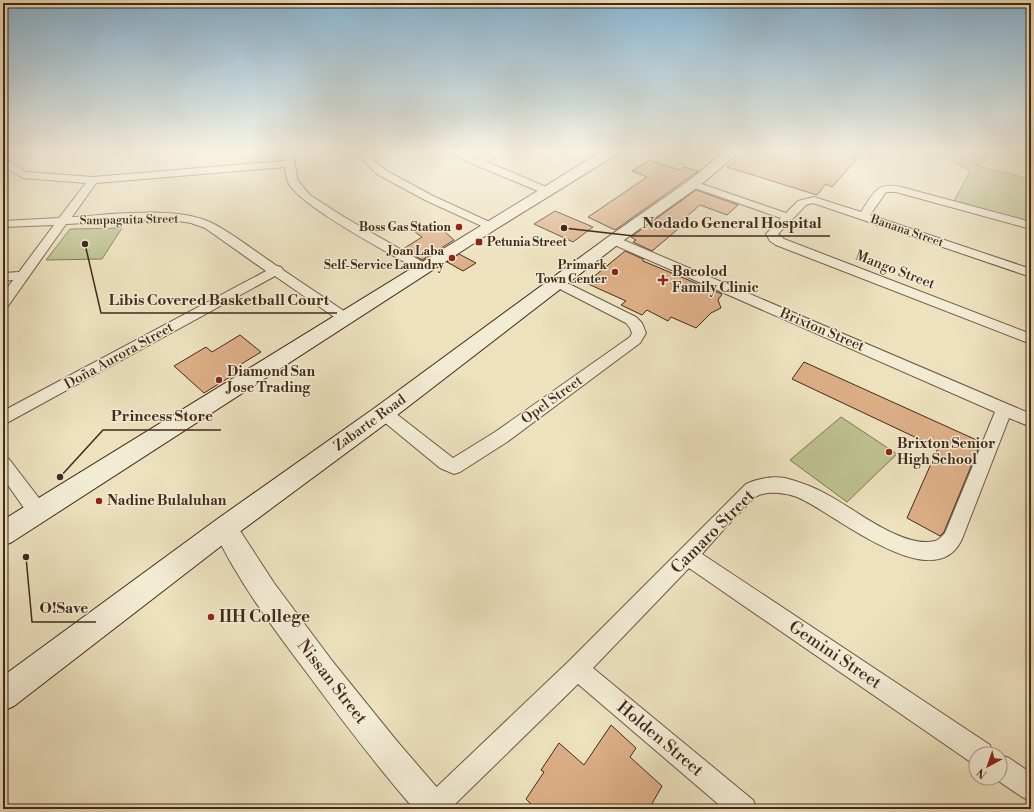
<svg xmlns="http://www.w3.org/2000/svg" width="1034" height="812" viewBox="0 0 1034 812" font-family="'Libre Bodoni',serif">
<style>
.green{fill:#bdc28f;stroke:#807655}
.building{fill:#ddaf87;stroke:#422a1b}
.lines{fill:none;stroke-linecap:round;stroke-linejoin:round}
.minor-casing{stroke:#6d5844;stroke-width:2}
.tertiary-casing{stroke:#6d5844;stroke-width:2}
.secondary-casing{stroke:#422a1b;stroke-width:2}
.minor{fill:#f3ecd5;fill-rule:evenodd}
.tertiary{fill:#f3ecd5;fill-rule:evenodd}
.secondary{fill:#f3ecd5;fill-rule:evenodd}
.poi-dot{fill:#8f2418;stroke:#f3ecd5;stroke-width:1.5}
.labels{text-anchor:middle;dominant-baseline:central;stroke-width:3;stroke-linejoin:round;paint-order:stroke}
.far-street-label{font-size:12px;fill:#422a1b;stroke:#f3ecd5}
.far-poi-label{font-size:12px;font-weight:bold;fill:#422a1b;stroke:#f3ecd5;text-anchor:end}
.street-label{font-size:14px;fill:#422a1b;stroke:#f3ecd5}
.poi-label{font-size:14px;font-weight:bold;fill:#422a1b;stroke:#f3ecd5;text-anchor:start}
.near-street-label{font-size:17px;fill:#422a1b;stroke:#f3ecd5}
.near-poi-label{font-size:17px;font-weight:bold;fill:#422a1b;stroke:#f3ecd5;text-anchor:start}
.leader{fill:none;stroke:#422a1b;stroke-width:1.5}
.callout-dot{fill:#422a1b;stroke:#f3ecd5;stroke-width:1.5}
.callout-label{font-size:15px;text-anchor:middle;font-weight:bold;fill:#422a1b;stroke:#f3ecd5;stroke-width:3;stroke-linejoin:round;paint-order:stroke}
</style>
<rect width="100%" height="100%" fill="#ede1be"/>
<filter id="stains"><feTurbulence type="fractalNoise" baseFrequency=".005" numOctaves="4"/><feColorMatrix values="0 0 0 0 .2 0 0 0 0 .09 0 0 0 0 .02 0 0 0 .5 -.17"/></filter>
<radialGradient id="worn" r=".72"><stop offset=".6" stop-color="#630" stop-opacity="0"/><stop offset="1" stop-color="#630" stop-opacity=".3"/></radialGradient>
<path class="green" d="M930 150H963L988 160 977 166 1031 179V224L953 203 970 171Z
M122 228 102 259 46 260 70 229Z
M841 417 897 454 847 502 790 460Z"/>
<path class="building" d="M750 150H847L858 154 853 159 856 160 832 187 826 184 817 195 727 167Z
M649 160 680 170 684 167 698 171 615 230 588 217 647 177 632 171Z
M696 190 738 205 727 215 700 205 680 222 684 224 652 251 633 242 636 240 631 237Z
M555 211 593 227 573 242 534 224Z
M431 224 444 231 454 240 422 260 403 249 422 237 415 232Z
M625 251 643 259V261L722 294 718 300 721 308 711 313 696 328 671 317 668 321 647 310 642 315 621 305 626 301 586 283Z
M459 254 476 263 463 271 447 262Z
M240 335 261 352 233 369 238 372 204 393 174 366 206 347 212 352Z
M804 362 981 442 944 532 940 536 907 518 938 448 792 379Z
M611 725 636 748 630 757 662 786 649 809H536L526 799 544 772 541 770 559 743 584 765Z"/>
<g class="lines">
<g class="minor-casing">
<path id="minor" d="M282 150H292L298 181 310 195 344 217 428 265 430 268 428 271H420C393 255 299 206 288 182 286 178 286 172 285 167L96 183 72 217C111 215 179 205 214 224 236 236 256 252 277 266L281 267 283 270 350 315 352 318 350 321 345 323 340 321 275 276 3 425V411L266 271 205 228 191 223 166 219 66 224 8 306 3 307V294L13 280 3 281V273L19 272 54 225 3 227V221L59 218 86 183 23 178 3 166V158L26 172 93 177 284 161Z
M360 150H370L374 160 385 170 433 196 494 224 496 226 494 228H486L425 200 377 174 366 163Z
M444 150H458L479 159 494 150H507L487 162 551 189 552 191 551 193H543L475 165Z
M693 181 786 213 798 201 814 197 861 212C873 195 876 181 901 187L1031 222V229L896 192H886L870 215 1031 269V277L813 203 806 205 778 234 784 239 1031 334V344L776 245 770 241 766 234 781 218 689 186 688 184Z
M614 236 1031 414V427L1009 418 962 539C934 600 832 511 797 497 786 493 771 491 759 495 751 498 710 545 702 554L990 745 993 754H976V764L972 763 689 568 593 668 753 800 757 809H724L578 684 450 809H419L423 800 569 661 746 484C757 479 772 476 785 478 801 482 816 488 830 496 857 511 904 549 935 541 939 540 942 536 945 533L995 412 610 243 608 240 610 237Z
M559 279 636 317 642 323 646 333 640 343 507 442 460 472 454 474 440 468 378 417 376 413 378 409 384 407 390 409 453 458 495 432 630 337 632 333 630 328 626 323 554 286 553 283 554 280Z
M3 457 9 459 45 506 47 512 45 518 38 520 31 518 3 478Z
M1000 755 1009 758 1031 773V801L1022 797 994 778H1000Z"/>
</g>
<g class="tertiary-casing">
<path id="tertiary" d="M225 517 233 520 274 583 333 662 396 740 446 798 451 809H414C376 765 341 719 307 673 273 628 237 580 213 528L217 520Z"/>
</g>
<g class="secondary-casing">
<path id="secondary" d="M604 150H621L619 153 496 229 12 542 3 546V520Z
M726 150H742L698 187 620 243 392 419 234 536 14 706 3 711V676L216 520 376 407 608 237 688 181Z"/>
</g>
<use href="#minor" class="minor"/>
<use href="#tertiary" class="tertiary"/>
<use href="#secondary" class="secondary"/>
</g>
<linearGradient id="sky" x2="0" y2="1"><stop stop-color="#89b7d6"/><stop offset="0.57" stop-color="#f7f2e2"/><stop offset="1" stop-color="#f7f2e2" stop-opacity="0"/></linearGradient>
<rect width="1034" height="264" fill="url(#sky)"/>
<g class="poi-dot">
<circle cx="459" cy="227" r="4"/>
<rect x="475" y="238" width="8" height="8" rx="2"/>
<circle cx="452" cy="258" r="4"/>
<circle cx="615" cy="272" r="4"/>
<path d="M661 274h4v4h4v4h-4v4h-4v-4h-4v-4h4z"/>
<circle cx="219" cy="380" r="4"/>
<circle cx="889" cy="452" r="4"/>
<circle cx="99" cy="501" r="4"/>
<circle cx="211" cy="617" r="4"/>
</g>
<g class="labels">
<g class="far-street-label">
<text transform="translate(129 220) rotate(-1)">Sampaguita Street</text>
<text transform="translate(907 231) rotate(19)">Banana Street</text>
</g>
<g class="far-poi-label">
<text x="451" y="227">Boss Gas Station</text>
<text x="487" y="242" text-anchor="start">Petunia Street</text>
<text x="444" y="251">Joan Laba<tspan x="444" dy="14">Self-Service Laundry</tspan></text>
<text x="607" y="265">Primark<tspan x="607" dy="14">Town Center</tspan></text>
</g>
<g class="street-label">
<text transform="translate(895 270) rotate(21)">Mango Street</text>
<text transform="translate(822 330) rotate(23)">Brixton Street</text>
<text transform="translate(119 356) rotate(-29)">Doña Aurora Street</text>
<text transform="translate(552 400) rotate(-36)">Opel Street</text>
<text transform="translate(370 423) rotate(-36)">Zabarte Road</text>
</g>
<g class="poi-label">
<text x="672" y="272">Bacolod<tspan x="672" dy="16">Family Clinic</tspan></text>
<text x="227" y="372">Diamond San<tspan x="227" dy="16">Jose Trading</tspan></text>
<text x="897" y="444">Brixton Senior<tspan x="897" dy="16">High School</tspan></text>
<text x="107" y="501">Nadine Bulaluhan</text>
</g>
<g class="near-street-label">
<text transform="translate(713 532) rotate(-45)">Camaro Street</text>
<text transform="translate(835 655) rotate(34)">Gemini Street</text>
<text transform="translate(332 682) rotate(52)">Nissan Street</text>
<text transform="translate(660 739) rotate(40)">Holden Street</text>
</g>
<g class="near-poi-label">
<text x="219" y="617">IIH College</text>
</g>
</g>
<path class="leader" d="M564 228L634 236H830M85 244L101 313H337M60 477L103 430H221M26 557L32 622H96"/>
<g class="callout-dot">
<circle cx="564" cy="228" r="4"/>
<circle cx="85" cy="244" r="4"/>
<circle cx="60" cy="477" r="4"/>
<circle cx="26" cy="557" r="4"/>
</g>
<g class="callout-label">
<text x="732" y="228">Nodado General Hospital</text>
<text x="219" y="305">Libis Covered Basketball Court</text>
<text x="162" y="421">Princess Store</text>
<text x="64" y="613">O!Save</text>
</g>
<rect width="1034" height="812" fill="none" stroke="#ede1be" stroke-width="16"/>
<rect x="4" y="4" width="1026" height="804" fill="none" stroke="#422a1b" stroke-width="2"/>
<rect x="8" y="8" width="1018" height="796" fill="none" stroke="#422a1b"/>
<g transform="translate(988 766) rotate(220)"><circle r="19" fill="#f3ecd5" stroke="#ac9e8b"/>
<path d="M0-3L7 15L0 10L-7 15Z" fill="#8f2418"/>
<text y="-6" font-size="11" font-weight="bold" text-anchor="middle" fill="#422a1b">N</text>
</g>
<rect width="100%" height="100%" filter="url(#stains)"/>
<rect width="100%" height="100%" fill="url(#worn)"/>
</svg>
